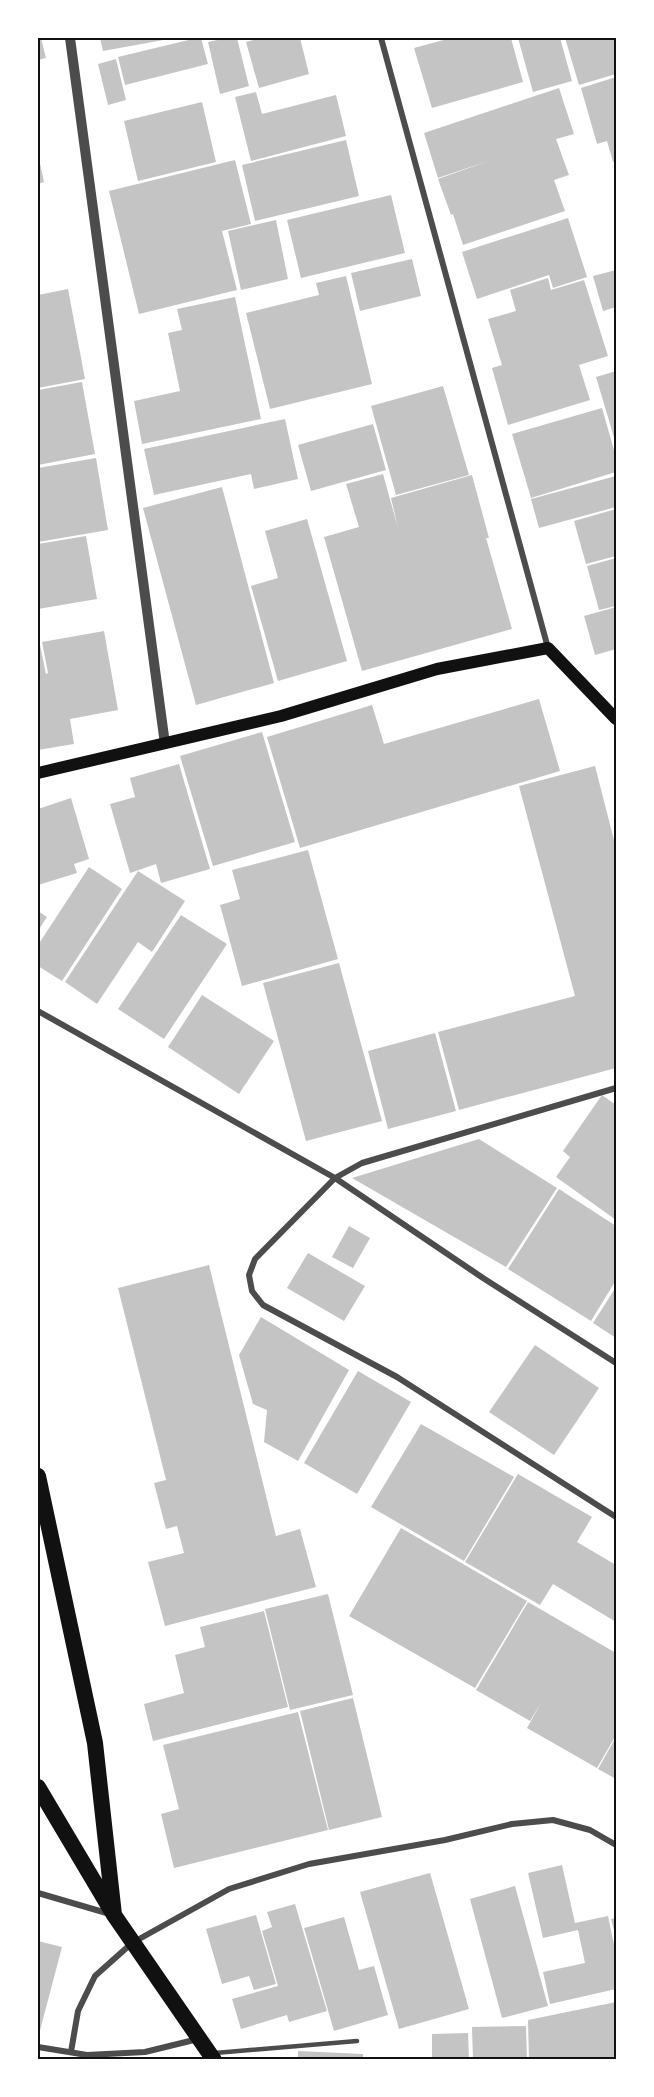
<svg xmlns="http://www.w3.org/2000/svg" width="654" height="2097" viewBox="0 0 654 2097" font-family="Helvetica,sans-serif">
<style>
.building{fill:#c4c4c4}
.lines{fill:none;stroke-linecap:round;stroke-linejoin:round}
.service{stroke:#4c4c4c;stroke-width:4.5}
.minor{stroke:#4c4c4c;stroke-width:6}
.tertiary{stroke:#4c4c4c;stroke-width:10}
.secondary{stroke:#111;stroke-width:12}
.trunk{stroke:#111;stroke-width:16}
.neatline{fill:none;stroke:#111;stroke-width:2}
</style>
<rect width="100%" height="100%" fill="#fff"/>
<path class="building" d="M38 38H41L46 58 38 60Z
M100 38H169V39L103 51Z
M197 38H201L208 64 125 85 118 57Z
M227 38H237L249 86 220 94 208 42Z
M261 38H300L309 74 259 88 246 42Z
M451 38H511L523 82 432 108 414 48Z
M518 38H560L572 81 533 92Z
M565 38H616V74L579 85Z
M116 59 126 100 108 105 98 64Z
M616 77V161L613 162 607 141 597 144 581 88Z
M559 88 574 134 556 139 569 175 554 180 565 211 463 245 453 214 451 215 438 179 491 160 438 178 424 133Z
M256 92 262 114 336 95 346 136 251 161 235 97Z
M202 102 216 162 138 181 124 121Z
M346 140 359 196 255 221 242 165Z
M38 154 44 182 38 184Z
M235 160 251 224 222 231 237 290 139 314 109 191Z
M391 195 405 253 301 278 287 220Z
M568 218 587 277 553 288 549 275 477 299 462 252Z
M276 220 288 279 241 290 228 231Z
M412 259 421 296 360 311 351 273Z
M616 270V307L603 311 593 276Z
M346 276 372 384 270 409 246 313 319 295 316 283Z
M548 278 551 290 584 280 608 356 579 365 590 400 508 425 492 368 502 365 488 319 516 311 510 290Z
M68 289 85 379 38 388V295Z
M235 297 261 419 142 444 134 401 180 391 168 333 182 330 177 309Z
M616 371V444L596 377Z
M82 382 95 454 38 465V390Z
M443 386 469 475 396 495 371 406Z
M602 408 616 457V472L531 498 512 434Z
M285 419 298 479 254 489 251 474 154 495 144 449Z
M373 424 386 470 311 491 298 445Z
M96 458 108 530 38 542V468Z
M383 474 398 528 391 498 472 475 489 538H486L512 629 362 671 324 537 359 527 346 484Z
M616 476V507L539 528 531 499Z
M222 487 274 683 196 705 143 508Z
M616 509V556L586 564 574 521Z
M307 519 347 661 278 681 251 586 278 578 265 531Z
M86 536 97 599 38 609V544Z
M616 558V606L599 610 587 566Z
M616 607V649L595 655 584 616Z
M104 631 118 710 70 719 74 744 38 750V635L46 674 48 673 42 642Z
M539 699 560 771 300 848 267 737 372 705 384 744Z
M262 732 295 842 213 866 180 756Z
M179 764 210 869 161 883 156 864 130 873 110 804 135 797 130 778Z
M595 766 616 848V1068L459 1110 438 1032 575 996 519 786Z
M71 798 89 859 74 864 77 873 38 885V809Z
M308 850 338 959 242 986 220 905 240 899 232 870Z
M89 867 122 889 62 981 38 966V945Z
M138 871 185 901 152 952 138 942 97 1004 65 982Z
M38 911 47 917 38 931Z
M181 915 227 944 164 1039 118 1009Z
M339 963 382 1121 306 1141 263 983Z
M202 995 274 1041 239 1094 168 1047Z
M435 1033 456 1111 388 1129 368 1051Z
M602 1095 616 1105V1220L556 1177 570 1157 563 1151Z
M479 1139 557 1188 506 1267 352 1178Z
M559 1189 616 1226V1280L591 1321 508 1269Z
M349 1226 370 1238 353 1268 332 1257Z
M308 1253 365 1286 344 1321 287 1288Z
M209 1265 276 1536 300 1529 316 1587 165 1626 148 1562 184 1553 177 1526 166 1529 154 1483 166 1480 118 1288Z
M616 1287V1338L593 1323Z
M261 1317 349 1370 298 1461 264 1442 267 1410 253 1404 239 1355Z
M535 1345 599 1388 554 1455 489 1412Z
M358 1371 411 1402 357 1494 304 1463Z
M421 1424 514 1477 464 1561 371 1507Z
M518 1474 592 1517 577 1542 616 1565V1622L553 1584 540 1605 465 1562Z
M401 1528 527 1601 475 1688 349 1616Z
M328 1594 353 1695 290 1710 265 1609Z
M528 1602 616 1653V1735L597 1768 527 1728 542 1701 530 1721 476 1690Z
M264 1611 288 1707 153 1741 144 1704 184 1693 175 1655 205 1647 200 1627Z
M353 1698 382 1817 329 1830 300 1711Z
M298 1712 328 1830 174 1868 161 1814 179 1809 163 1745Z
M616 1737V1779L598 1769Z
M562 1865 575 1923 608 1916 616 1954V1989L550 2004 543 1972 585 1963 578 1930 543 1938 528 1873Z
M430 1873 469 2009 399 2029 360 1892Z
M515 1886 548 2006 502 2018 470 1899Z
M295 1904 327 2011 289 2022 287 2015 241 2029 232 1999 278 1986 262 1931 272 1927 267 1912Z
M256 1915 276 1984 254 1990 249 1976 222 1984 206 1929Z
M344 1917 359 1970 374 1966 388 2015 334 2031 304 1928Z
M616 1918V1938L611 1919Z
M38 1941 62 1947 38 2038Z
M616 2002V2060H529L528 2020Z
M526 2026 527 2060H473L472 2027Z
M468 2033 469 2060H432V2034Z
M298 2051 363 2054V2060H298Z"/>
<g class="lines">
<path class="service" d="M215 2053 357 2041"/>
<path class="minor" d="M381 38 548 648
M38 1011 335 1178 483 1278 616 1363
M616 1088 362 1163 335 1178 255 1259 249 1275 252 1291 263 1305 397 1377 616 1517
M38 1893 110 1914
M38 2047 87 2055 145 2052 198 2039
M71 2052 78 2011 95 1976 132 1943 229 1889 309 1864 445 1840 512 1824 553 1820 590 1830 616 1845"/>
<path class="tertiary" d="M70 38 165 744"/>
<path class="secondary" d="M38 773 281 716 437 669 548 648 616 719"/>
<path class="trunk" d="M38 1476 95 1743 114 1915
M38 1787 114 1915 214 2060"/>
</g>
<rect width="654" height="2097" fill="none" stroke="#ffffff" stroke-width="78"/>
<rect x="39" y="39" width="576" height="2019" class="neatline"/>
</svg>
